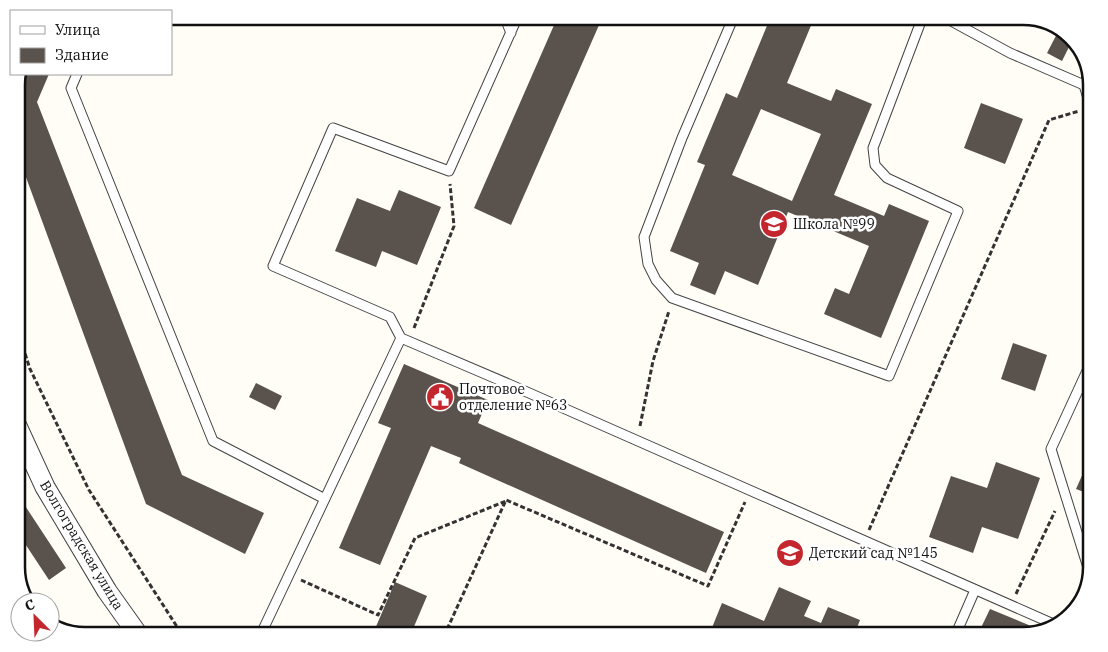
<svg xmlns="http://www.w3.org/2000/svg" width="1108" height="652" viewBox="0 0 1108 652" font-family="'IBM Plex Serif',serif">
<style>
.building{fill:#5a524d;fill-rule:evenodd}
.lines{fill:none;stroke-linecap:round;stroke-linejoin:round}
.service-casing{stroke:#444;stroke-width:11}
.minor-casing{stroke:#444;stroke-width:21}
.path{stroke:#333;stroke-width:3;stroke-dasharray:5 2.5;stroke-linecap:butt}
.service{stroke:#fff;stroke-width:9}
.minor{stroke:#fff;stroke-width:19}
.labels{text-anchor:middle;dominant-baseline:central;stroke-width:5;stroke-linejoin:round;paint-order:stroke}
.poi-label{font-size:14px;fill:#111;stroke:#fff;text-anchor:start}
.street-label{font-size:14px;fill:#111;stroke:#fff}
.rim{fill:none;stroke:#111;stroke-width:2.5}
</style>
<rect width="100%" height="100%" fill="#fffdf5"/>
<path class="building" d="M558 16H603L511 225 474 208Z
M771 16H815L787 83 831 101 836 89 872 104 834 195 884 216 889 204 929 221 881 338 824 314 835 288 849 294 869 246 788 212 758 285 725 271 715 295 690 285 699 263 670 251 705 165 697 162 726 93 737 98ZM761 109 821 134 792 201 732 175Z
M1008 16H1023L1021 22Z
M1060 28 1072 41 1062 61 1047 53Z
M20 74H49L37 102 182 475 264 513 245 554 146 504 16 150V81Z
M981 103 1023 119 1005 164 964 148Z
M399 190 441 207 417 265 382 251 376 267 335 251 357 198 390 211Z
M1013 343 1047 355 1035 391 1001 379Z
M404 364 488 400 478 423 724 532 706 573 459 463 461 458 431 446 380 565 339 548 391 428 378 423Z
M256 383 282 396 275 410 249 397Z
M1092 453V495L1076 489Z
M996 462 1040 478 1018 539 982 527 973 553 929 537 951 476 987 488Z
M16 492 66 568 49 580 16 530Z
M395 582 427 596 410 636H372Z
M779 587 811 601 804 616 821 623 828 607 860 620 854 636H756L748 632 747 636 709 635 722 603 764 621Z
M990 609 1043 631 1023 636H977Z"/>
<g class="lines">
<g class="service-casing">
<path id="service" d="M504 16 511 33
M518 16 449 171 333 128 273 266 390 317 401 338 511 385 1058 626
M734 16 682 138 644 237 648 264 656 280 672 298 889 376 958 211 887 178 875 165 873 148 923 16
M942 16 1010 53 1084 85
M1089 73 1084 85 1092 112
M77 74 71 88 213 441 325 499
M1090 574 1051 449 1092 360
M260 636 401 338
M955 636 975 590"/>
</g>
<g class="minor-casing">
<path id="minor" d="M16 424 45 487 107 591 139 636"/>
</g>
<path class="path" d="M16 325 30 369 89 490 183 636
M414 328 454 226 450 184
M640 426 653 361 669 311
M869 530 1049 120 1079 111
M301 580 378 615 415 538 506 501
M1016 594 1055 511
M444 636 506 500 708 586 745 502"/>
<use href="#service" class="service"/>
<use href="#minor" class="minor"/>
</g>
<defs>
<g id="school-disc" transform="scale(1.4375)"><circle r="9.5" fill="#c4262e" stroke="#fff"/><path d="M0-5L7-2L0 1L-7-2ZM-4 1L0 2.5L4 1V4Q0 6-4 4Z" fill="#fff"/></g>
<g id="civic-disc" transform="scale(1.4375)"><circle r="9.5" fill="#c4262e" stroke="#fff"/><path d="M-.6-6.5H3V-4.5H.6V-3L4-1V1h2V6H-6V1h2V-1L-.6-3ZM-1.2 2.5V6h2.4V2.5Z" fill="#fff"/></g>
</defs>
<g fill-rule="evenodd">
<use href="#school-disc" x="774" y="224"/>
<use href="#civic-disc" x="440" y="397"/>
<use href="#school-disc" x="790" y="553"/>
</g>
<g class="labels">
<g class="poi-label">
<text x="793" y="224">Школа №99</text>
<text x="459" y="389">Почтовое<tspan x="459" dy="16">отделение №63</tspan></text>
<text x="809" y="553">Детский сад №145</text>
</g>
<g class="street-label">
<text transform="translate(82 545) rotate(59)">Волгоградская улица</text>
</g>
</g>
<path d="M0 0H1108V652H0ZM85 25H1023A60 60 0 0 1 1083 85V567A60 60 0 0 1 1023 627H85A60 60 0 0 1 25 567V85A60 60 0 0 1 85 25Z" fill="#fff" fill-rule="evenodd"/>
<path class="rim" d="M85 25H1023A60 60 0 0 1 1083 85V567A60 60 0 0 1 1023 627H85A60 60 0 0 1 25 567V85A60 60 0 0 1 85 25Z"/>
<rect x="10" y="10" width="162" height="65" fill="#ffffff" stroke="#a0a0a0"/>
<rect x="20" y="26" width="25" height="8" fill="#ffffff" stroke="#a0a0a0"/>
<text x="55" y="35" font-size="15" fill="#111111">Улица</text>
<rect x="20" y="48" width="25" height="15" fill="#5a524d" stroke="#a0a0a0"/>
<text x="55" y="60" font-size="15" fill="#111111">Здание</text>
<g transform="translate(35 617) rotate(336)"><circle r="24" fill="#ffffff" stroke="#a0a0a0"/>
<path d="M0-4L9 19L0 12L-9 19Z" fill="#c4262e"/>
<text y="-8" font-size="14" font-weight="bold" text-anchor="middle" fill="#111111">С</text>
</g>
</svg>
